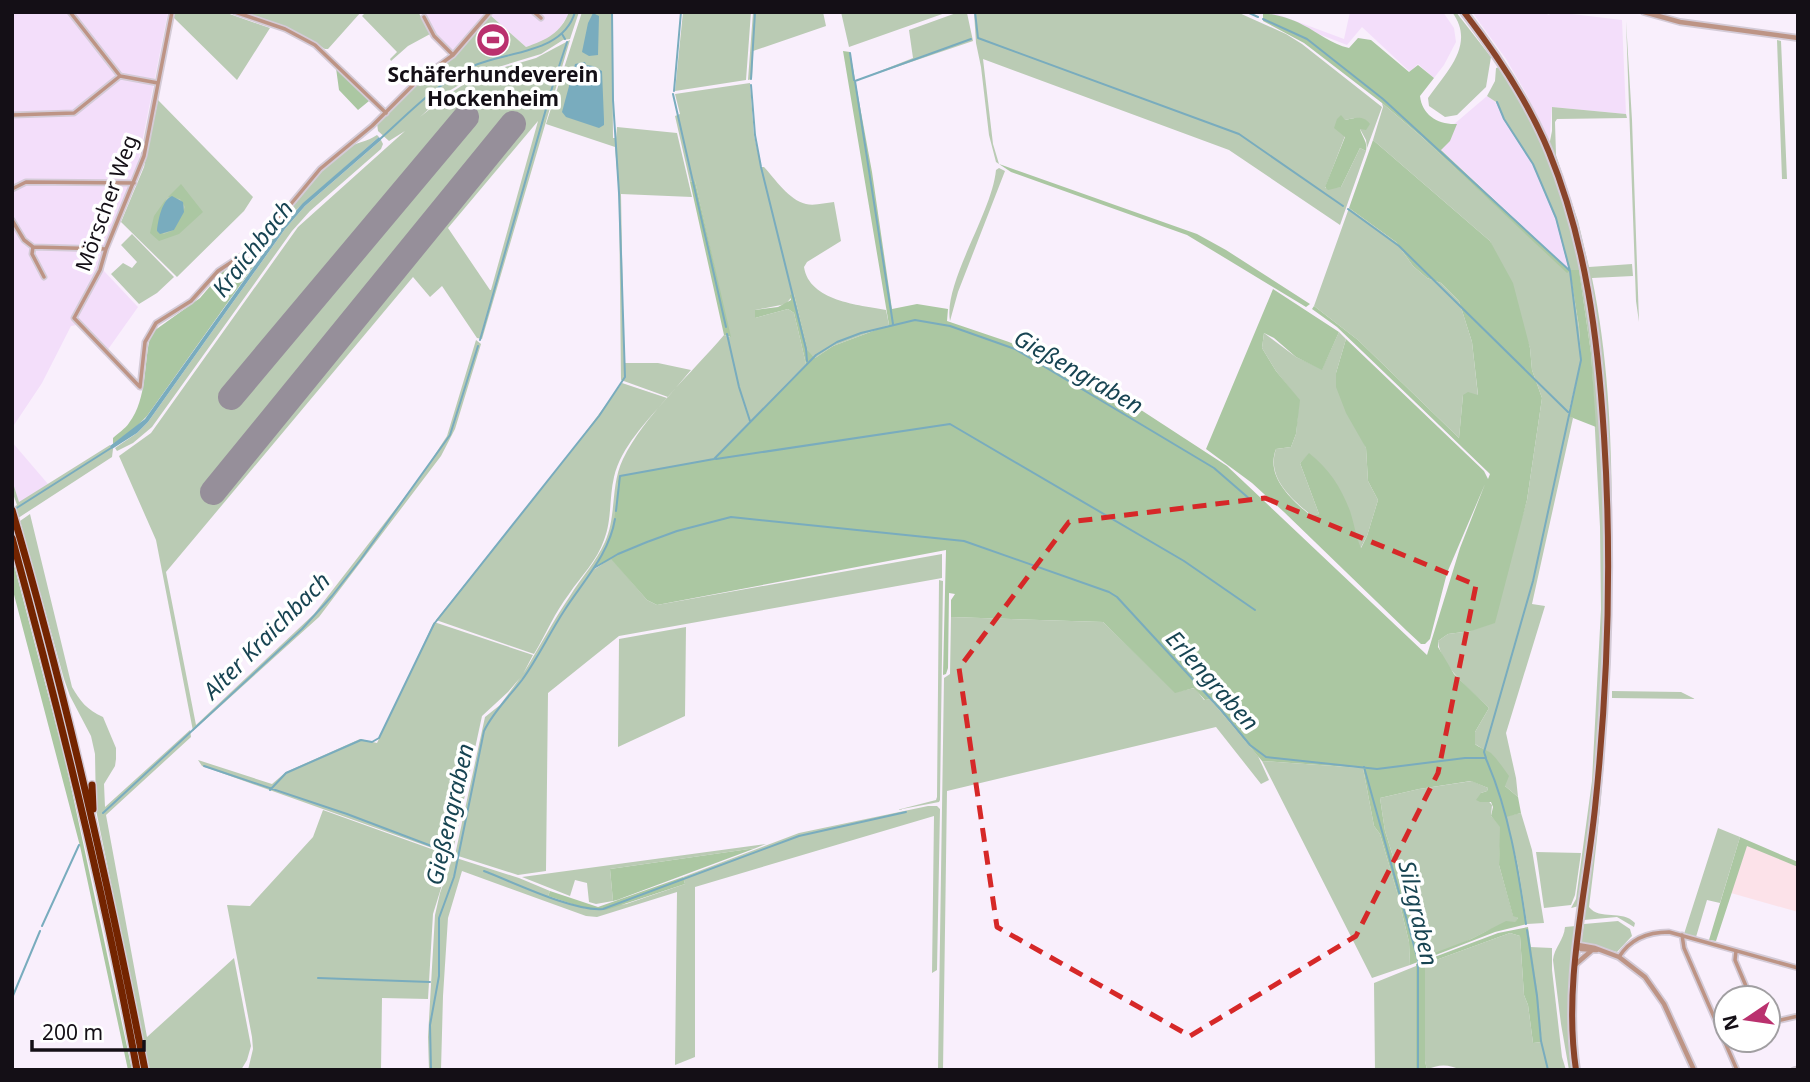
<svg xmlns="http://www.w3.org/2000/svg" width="1810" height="1082" viewBox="0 0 1810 1082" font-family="'Noto Sans',sans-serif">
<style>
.built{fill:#f3defa}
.education{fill:#fce2e9}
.green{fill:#bacbb4;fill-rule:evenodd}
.forest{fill:#abc7a2;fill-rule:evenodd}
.water{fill:#79acbe}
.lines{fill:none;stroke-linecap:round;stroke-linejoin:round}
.stream{stroke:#79acbe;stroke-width:2}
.runway{stroke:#968f9a;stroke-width:26}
.minor-casing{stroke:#d4cbd7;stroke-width:7}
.tertiary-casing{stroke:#d4cbd7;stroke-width:8}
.primary-casing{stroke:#d4cbd7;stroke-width:10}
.motorway-casing{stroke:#d4cbd7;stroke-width:10}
.minor{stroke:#bd9485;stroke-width:3.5}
.tertiary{stroke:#bd9485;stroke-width:4.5}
.primary{stroke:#89442a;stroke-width:6}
.motorway{stroke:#732400;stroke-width:7}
.marked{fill:none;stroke:#d62828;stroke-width:5;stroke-dasharray:14 9;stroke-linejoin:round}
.labels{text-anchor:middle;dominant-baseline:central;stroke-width:7;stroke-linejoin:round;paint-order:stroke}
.poi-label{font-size:21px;font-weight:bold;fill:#140f16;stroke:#fff}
.street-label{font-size:21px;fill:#140f16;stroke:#fff}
.water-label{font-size:23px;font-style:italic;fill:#174452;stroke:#fff}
</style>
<rect width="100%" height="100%" fill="#f9effc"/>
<path class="built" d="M12 12H168L138 163 102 252 104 271 138 307 104 355 77 325 71 326 42 383 12 428Z
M421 12H569V14L556 33 545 41 526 47 489 14 453 54 432 30Z
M1262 12 1274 13 1344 39 1350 12H1443L1454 28 1456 42 1444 65 1434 78 1418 64 1410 72 1362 27 1347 45Z
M1472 12H1546L1548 15 1555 12 1622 20 1626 114 1552 107 1549 146 1527 95 1506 59Z
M1487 96 1496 102 1504 120 1533 165 1556 220 1570 270 1440 149 1453 125Z
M12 442 48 484 19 503 12 480Z"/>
<path class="education" d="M1747 845 1798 867V912L1731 893Z"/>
<path class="green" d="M174 12H224L270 28 237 80 173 17Z
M240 12H361L328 49H325L289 28Z
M366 12H418L432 33 408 46 391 61 390 59 397 52 362 16Z
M569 12H579L570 39 563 40 541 54 479 73 449 91 420 117 446 96 478 75 536 58 570 40 482 339 477 338 442 286 430 297 413 277 166 572 196 725 314 614 421 476 447 436 476 340 481 344 455 429 441 456 319 617 193 731 156 540 119 456 151 433 298 227 405 131 389 141 378 131 377 123 417 83 420 86 444 68 442 65 454 57 490 15 526 47C546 40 561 33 569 12ZM538 121 491 290H490L448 228Z
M582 12H612L613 138H616L617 127 677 133 692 197 621 194 624 363H658L691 370 668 397 621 380 619 194 615 147 546 124Z
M683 12H751L746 80 675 91Z
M753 12H823L826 26 753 51 752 79 748 80Z
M841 12H948L849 47Z
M959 12 967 13 973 41 855 81 913 58 909 30Z
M974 12H1237L1286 34 1302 44 1382 107 1367 148 1366 140 1354 118 1345 120 1342 132 1345 136 1325 188 1341 187 1360 148 1366 151 1340 225 1229 150 983 59 993 144 999 164 996 162 989 135 981 67 976 43Z
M1452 12H1456L1491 57 1486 87 1457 115 1445 117 1429 106 1428 98C1447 71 1476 44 1452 12Z
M1626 21 1632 120 1639 322 1636 301Z
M1777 40 1781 41 1787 179H1782Z
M1500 67C1521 101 1541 136 1555 175 1587 260 1595 351 1601 441 1611 596 1604 752 1579 906L1571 908 1576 899 1592 781 1601 609 1600 527 1591 353 1579 271 1570 270 1579 327 1581 360 1568 415 1573 418 1532 604 1545 606 1506 733 1516 778 1518 797 1505 786 1491 754 1475 744V732L1489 708C1472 691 1440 666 1438 641L1448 634 1471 631 1512 551 1527 500 1542 398 1532 370 1530 348 1490 241 1373 140 1383 107 1382 103 1422 137 1567 272 1569 270 1556 220 1533 165 1504 120 1496 102 1487 96 1495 81 1496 68Z
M750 83 754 135 761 167H764C775 179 789 200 806 204 814 206 825 203 834 202L841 241 807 262 804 267C809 301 859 305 886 310L889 325 833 346 815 358 808 352 794 294 786 304 755 310V318L788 309 794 313 806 364 713 459 620 476 618 481 616 520 611 536 595 569 611 558 647 600 657 605 942 554V578L619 636 548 693 546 871 518 875 455 855 485 717 500 705 520 678 508 692 482 716 452 855 202 766 198 760 272 784 286 772 360 739 377 743 434 622 533 655 523 674C539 648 553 621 570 596 581 578 596 562 605 542 617 515 610 486 623 459 644 416 692 373 724 335L730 337 695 181 690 182 675 116 680 114 675 94Z
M158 100 253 197 244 211 177 277 121 222 144 167Z
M1552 107 1626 114 1627 118 1557 119 1555 122 1556 155 1578 221 1589 267 1632 264 1633 276 1592 278C1609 360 1612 447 1612 531 1613 657 1605 782 1589 907 1600 921 1622 909 1635 923L1634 927 1617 917 1584 920 1601 769 1609 604 1601 362 1586 267 1549 146 1552 131Z
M377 135 379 137 295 211 258 260 255 253C283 217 310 177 347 149 356 142 367 142 377 135Z
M381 140 383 144 381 149 310 211 292 231 152 427 133 443 117 451 115 448 137 433 148 422 285 229 305 206Z
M999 168 1005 171 958 292 950 321C943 283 992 213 996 170Z
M1349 208 1396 242 1413 266 1427 278 1441 283 1459 301 1472 342 1478 396 1463 395 1459 438 1358 340 1314 306Z
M132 234 174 277 157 293 139 304 111 274 123 263 132 268 137 262 121 245Z
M1339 332 1346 339 1336 373 1366 448 1368 481 1378 500 1367 536 1360 549C1346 509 1343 481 1309 454L1300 463 1319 514 1312 516C1292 499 1266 478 1276 449L1291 447 1296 434 1299 400 1276 371 1262 348 1264 333 1296 357 1322 369Z
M622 383 667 398C647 421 621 447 614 477 609 498 612 520 604 540 597 561 581 576 569 594 555 612 546 634 534 654L436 620 573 449Z
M110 445 113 449 112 457 12 522V508L17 505 12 491V480L19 502Z
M30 514 72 687C80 701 87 710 103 717L116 748V759L115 766 104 784 105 807 190 730 191 737 106 815 147 1037 234 958 251 1046 247 1060 241 1070H149L96 810 95 754 91 736 70 696 64 679 20 521Z
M939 580 943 581 940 800 939 802 897 810 936 800 937 797Z
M951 617 1103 622 1175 692 1195 688 1204 700 1210 699 1258 756 1269 780 1261 784 1216 727 947 791 943 1070H938L944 678 950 674Z
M686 627 685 716 618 747 619 639Z
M1612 691 1681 692 1695 699 1612 698Z
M1262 761 1363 768 1374 826 1380 834 1397 892 1409 942 1410 965 1372 978Z
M1472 781 1488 788 1487 791 1481 793 1492 805 1491 816 1501 827 1499 865 1513 915 1518 918 1515 923C1497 924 1484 933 1467 941 1453 947 1439 953 1425 959L1385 831 1380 798 1419 789Z
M928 806H937L940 809 937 970 932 973 934 816 695 887V1057L675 1065 677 892 597 917 586 916 462 871 448 918 443 996 441 1070H429L428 1037 435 915 440 893 453 857 519 878 550 891 548 896 587 909 626 904 685 884 683 877 799 833Z
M323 810 451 856 433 914 428 999 382 998 381 1070H248L253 1049 252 1037 227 905 250 906 313 837Z
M1521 813 1532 850 1544 923 1527 924 1518 866 1506 816Z
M1718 828 1740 837 1720 903 1707 900 1696 937 1684 934Z
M766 844 756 848 610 869 613 901 596 904 589 902 587 883 575 880 570 896 522 877Z
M1536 852 1581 853 1575 895 1571 905 1544 908Z
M1618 921 1630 929 1632 936 1617 952 1583 944 1581 941 1584 924Z
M1576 926 1571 977 1573 1070H1569L1561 1024 1553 960C1554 948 1564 940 1565 927Z
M1510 933 1520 936 1524 995 1528 1005 1533 1043 1542 1042 1530 947 1552 948V970L1562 1057 1566 1070H1460C1450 1064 1437 1064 1427 1070L1425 1061V964Z
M1416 966V1070H1375L1374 983Z"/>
<path class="forest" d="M1263 13C1277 15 1290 18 1303 25 1319 33 1331 44 1349 48L1358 38 1371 40 1409 72 1418 65 1434 78 1420 96C1422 115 1438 125 1457 124L1450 141 1441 150 1569 270H1579L1591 353 1596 427 1568 416 1581 360 1579 327 1570 271 1567 273 1422 137 1382 103 1304 43 1263 21Z
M843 51 850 52 872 172 892 309 917 304 948 309 947 321 1009 342 1051 362 1141 410 1227 466 1427 655 1460 548 1485 484 1447 573 1430 639 1425 644H1421L1407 631 1284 512 1252 483 1206 449 1273 289 1339 332 1322 370 1296 357 1274 338 1264 333 1262 348 1276 371 1300 400 1296 434 1291 447 1276 449C1265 477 1292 500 1311 516L1319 514 1300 463 1309 453C1329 469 1341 487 1350 511 1354 523 1356 537 1361 548L1367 536 1378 500 1368 481 1366 448 1346 413 1336 387V373L1346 339 1484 471 1488 479 1490 474 1337 327 1312 309 1314 306 1358 340 1459 438 1463 395 1468 392 1478 395 1472 342 1459 301 1441 283 1427 278 1413 266 1396 242 1349 208 1373 140 1490 241 1513 283 1530 348 1532 370 1542 398 1527 500 1495 623 1471 631 1448 634 1438 641V647L1454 674 1489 708 1475 732V744C1480 748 1487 750 1491 753 1497 759 1504 769 1509 776L1505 786 1518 797 1521 813 1506 817 1518 866 1527 924 1495 932 1410 965 1409 942 1397 892 1380 834 1374 826 1363 768 1262 761 1210 699 1205 700 1194 688 1175 693 1103 622 951 617V600L955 594 949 593 948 668 946 674 943 675 946 550 657 605 647 600 611 559 594 568C615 532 615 521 618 480L620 476 713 459 806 364 794 313 788 309 755 318V310L778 307 791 300 790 295 794 294 808 351 815 358 833 346 889 325ZM1471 781 1488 788 1487 791 1481 793 1476 800 1480 802H1491L1493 807 1491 816 1500 827 1499 865 1513 916 1518 918 1515 922 1506 921 1471 939 1424 957 1385 831 1380 798 1419 789Z
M336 68 369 101 358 110 339 90Z
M1341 115 1345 120C1355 118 1363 115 1370 124L1366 130 1360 129C1362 137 1368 142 1366 151L1360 148 1341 187 1328 190 1325 187 1345 137 1334 128 1337 119Z
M999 164 1197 234 1226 250 1310 304 1306 307 1187 235 1011 172Z
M695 181 731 337 724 335 690 182Z
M181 184 203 212 179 234 159 241 150 233 154 216 166 199 157 231 164 234 174 230 185 207 180 199 168 197Z
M255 253 258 260 147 416 135 428 113 444V438C118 433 125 429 129 423 148 398 143 363 151 333L200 298 223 271 238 265Z
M12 557 65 759 132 1070H128L80 846 12 587Z
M1740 837 1798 862V867L1747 846 1716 941 1709 940Z
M756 848 617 900 613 901 610 869Z
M683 877 685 884 606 910 587 909 548 896 550 891 598 907Z
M1528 927 1538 996 1542 1042 1533 1043 1528 1005 1524 995 1520 936 1510 933 1425 964V1061L1427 1070H1416V964L1498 933Z"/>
<path class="water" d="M593 13 599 16 598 55 589 56 582 52 588 23Z
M585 62 586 65 593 66 602 71 604 120V125L599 128 566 117 562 112 575 64Z
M379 137 381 140 305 206 285 229 148 422 137 433 112 449 110 446 145 419 285 223 303 203Z
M172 196 183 202 184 212 174 230 160 234 157 231C158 220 162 200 172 196Z"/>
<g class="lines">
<path class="stream" d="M975 12 978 38 1239 134 1343 206
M1247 12 1258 17
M1263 19 1307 39 1383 99 1569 270
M562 34 565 39
M850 53 854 80
M751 79 755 12
M751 85 755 135 761 167 806 349 807 361
M674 91 681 12
M673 94 726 327
M379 140C408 114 437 83 473 66 506 51 563 54 575 12
M1348 209 1399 246 1568 412
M893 324 855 81 971 39
M727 334 739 387 750 421
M480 340 552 88 567 42
M716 459 950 424 1184 561 1255 610
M15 509 111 448
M616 511 620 476 714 459 816 355 837 342 861 333 915 320 950 326 1015 349 1214 468 1252 501
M594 568 618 554 647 542 677 531 731 517 964 541 1109 592 1117 597 1221 710 1250 745 1266 757 1377 769 1465 758H1486L1484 752 1533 581 1581 360 1570 271 1556 218 1533 164 1504 119 1497 102
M1486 759C1509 811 1518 869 1526 924
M204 766 347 814 450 853
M1364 767 1418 960V1070
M270 790 286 773 361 740 372 742 379 738 434 624 599 416 625 377 619 193 613 100 612 12
M103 813 302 629 332 596 361 559 450 435 478 346
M484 871C513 882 574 912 603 909L799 836 906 812
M42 926 79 845
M1527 930 1537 996 1541 1041 1548 1070
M318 978 430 982
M12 998 40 931
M431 1070 430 1025 439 976V918L454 877 484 731C493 712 509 697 522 680 538 658 549 634 564 611 583 581 609 555 615 519"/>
<path class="runway" d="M231 397 466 117
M213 492 513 124"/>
<g class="minor-casing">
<path id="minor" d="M70 12 120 76 158 83
M235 12 285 29 315 45 386 113
M534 12 541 18
M424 17 434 36 453 55
M12 115 74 113 120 76
M12 189 26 182 134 183
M12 220 24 240 33 247 32 254 44 277
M33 247 106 249
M139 386 74 318 100 270 106 249 144 156 172 12
M140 387 145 342 156 323 191 301 218 271 256 246 320 169 372 126 416 82 453 55 490 12
M1682 935 1684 948 1737 1070
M1736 951 1735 960 1751 998
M1619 957C1630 939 1649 932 1669 932L1798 968
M1768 1023 1798 1016
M1794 1070 1798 1069"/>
</g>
<g class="tertiary-casing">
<path id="tertiary" d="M1644 12 1680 22 1798 38
M1578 945 1595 948 1619 957 1645 977 1664 1004 1694 1070
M1578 945 1581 949 1597 950
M1576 964 1591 951"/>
</g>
<g class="primary-casing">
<path id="primary" d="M1464 12C1498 56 1528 101 1549 152 1586 242 1598 339 1604 436 1612 560 1608 685 1595 808 1586 894 1563 983 1576 1070"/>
</g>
<g class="motorway-casing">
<path id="motorway" d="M12 510C66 694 108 882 145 1070
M12 538C60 714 104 891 137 1070
M92 785 93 809"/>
</g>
<use href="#minor" class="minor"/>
<use href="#tertiary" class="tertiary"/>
<use href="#primary" class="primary"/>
<use href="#motorway" class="motorway"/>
</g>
<path class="marked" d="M1265 498 1476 585 1438 773 1356 936 1190 1036 997 927 959 668 1069 522Z"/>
<defs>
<g id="stadium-disc" transform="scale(1.75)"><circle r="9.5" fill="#ba316e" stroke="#fff"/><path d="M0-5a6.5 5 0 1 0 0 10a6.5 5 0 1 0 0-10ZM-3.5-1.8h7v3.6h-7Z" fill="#fff"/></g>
</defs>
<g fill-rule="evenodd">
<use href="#stadium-disc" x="493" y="40"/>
</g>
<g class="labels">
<g class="poi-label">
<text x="493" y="74">Schäferhundeverein<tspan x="493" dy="24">Hockenheim</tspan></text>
</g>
<g class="street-label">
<text transform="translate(106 203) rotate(-70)">Mörscher Weg</text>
</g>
<g class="water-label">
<text transform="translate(252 248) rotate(-52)">Kraichbach</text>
<text transform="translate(1079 371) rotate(30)">Gießengraben</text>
<text transform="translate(266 635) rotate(-45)">Alter Kraichbach</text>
<text transform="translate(1213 680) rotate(48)">Erlengraben</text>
<text transform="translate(449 814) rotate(-77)">Gießengraben</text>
<text transform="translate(1419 913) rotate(77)">Silzgraben</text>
</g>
</g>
<rect width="1810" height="1082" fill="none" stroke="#140f16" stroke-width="28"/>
<g transform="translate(1747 1019) rotate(257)"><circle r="33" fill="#ffffff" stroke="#a19fa2" stroke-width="2"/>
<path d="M0-5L12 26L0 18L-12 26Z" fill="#ba316e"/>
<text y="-10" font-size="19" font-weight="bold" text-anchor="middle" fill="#140f16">N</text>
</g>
<path d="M32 1040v10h112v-10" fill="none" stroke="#140f16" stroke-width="3.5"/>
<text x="42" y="1040" font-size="21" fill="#140f16" stroke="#ffffff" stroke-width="5" paint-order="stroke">200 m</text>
</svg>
